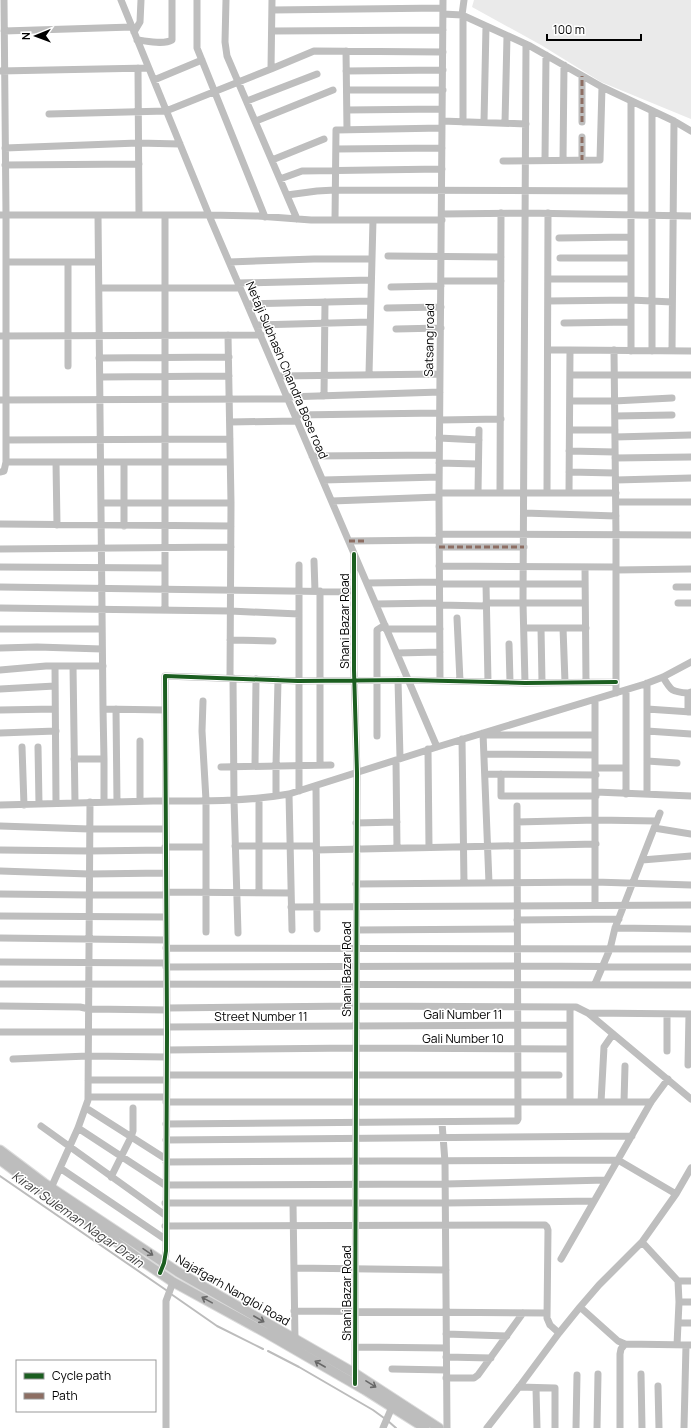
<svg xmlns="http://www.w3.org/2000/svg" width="691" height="1428" viewBox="0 0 691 1428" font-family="Manrope,sans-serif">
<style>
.green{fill:#eaeaea}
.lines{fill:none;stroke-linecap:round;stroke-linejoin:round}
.stream{stroke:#bcbcbc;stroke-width:2}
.major-casing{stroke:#dbdbdb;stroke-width:11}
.minor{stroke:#bebebe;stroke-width:7}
.major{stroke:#bdbdbd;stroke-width:9}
.quiet{stroke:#8d6e63;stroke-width:3;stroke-dasharray:6 3;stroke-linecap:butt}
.cycleway-casing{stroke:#fff;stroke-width:6}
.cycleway{stroke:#1b5e20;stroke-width:4}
.oneway{stroke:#686868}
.labels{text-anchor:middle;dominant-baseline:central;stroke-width:3;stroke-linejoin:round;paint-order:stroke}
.street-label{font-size:12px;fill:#000;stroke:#fff}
.water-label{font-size:13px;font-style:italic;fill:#404040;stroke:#fff}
</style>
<rect width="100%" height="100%" fill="#fff"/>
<path class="green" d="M474 0H691V119L601 82 541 45 472 7Z"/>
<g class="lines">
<path class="stream" d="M0 1176 166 1290
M171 1294 217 1326 263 1349
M268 1351 299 1367 373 1410 384 1418
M388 1421 396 1428"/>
<g class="major-casing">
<path id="major" d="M0 1150 44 1183 178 1272 356 1374 439 1428
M0 1160 39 1189 99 1229 145 1263 173 1282 268 1334 365 1390 425 1428"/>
</g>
<path class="minor" d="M121 0 211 220 437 747
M197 0V48L265 217
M226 0 225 42 227 56 297 219
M464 0 462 15 530 46 602 87 674 121 691 131
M272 10 443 8
M443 14 462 15
M4 31 132 27
M272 31 443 30
M134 32 140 22 141 0
M137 40C147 41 164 45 172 40V0
M346 51 347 130
M138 68 139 215
M271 69 314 51 443 52
M0 71 148 68
M346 71 443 70
M154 80 202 60
M347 90H443
M247 101 317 74
M347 110 442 109
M49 114 166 111 271 69 272 0
M256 121 333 90
M442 121 526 124
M463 122V15
M484 122 486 26
M582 122V76
M505 123 507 36
M582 137V160
M5 148 138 143 180 144
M336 149 442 148
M272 160 324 139
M545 160 546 55
M563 160 564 65
M503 161 600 160 602 87
M5 165 139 164
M280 179 302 171 442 169
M287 195 317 191 335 190 631 191
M442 214 526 213 691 216
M0 215H209L258 216 311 220H442
M98 215 103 709 165 710
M165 215V610
M335 220 336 130 442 128
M559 238 630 237
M388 256 501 257
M560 258H630
M6 262H68V366
M68 262H98
M229 262 314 259H371
M548 279H630
M441 281H501
M238 283 371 280
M391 287 441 286
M99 288H240
M548 301 631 300 672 302
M247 304 370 301
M387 308 441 307
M564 323 630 322
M256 325 370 322
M396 329 441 328
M228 335 231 503 230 678
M0 336 261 335
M548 350H570
M614 350 616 536V693
M631 351V101
M652 351V111
M672 351 674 121
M99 358 229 357
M369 374 373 220
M570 375H691
M278 376 440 374
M100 377 229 376
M324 396 325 302
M287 397 440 392
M0 400 288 399
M570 401H614L672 398
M295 415 439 413
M615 416 672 415
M440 420 501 419
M230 422 297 421
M570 430H615
M615 437 691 435
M439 438 479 440
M6 440 230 439
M569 451 615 452
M312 456 439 455
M615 458 691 457
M6 462H230
M56 462 57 525
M439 463 478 464
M0 472 4 471 6 462V215L4 0
M569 472 615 473
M323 480 439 477
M616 480 691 478
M500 492 501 213
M439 493H616
M478 493 479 430
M547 493 548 213
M569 493 570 350 691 351
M332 501 439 497
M616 502H691
M101 503H231
M524 513 616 516
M0 524 231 526
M124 526V462
M439 534 691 535
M349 541 439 540
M439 547H524
M0 549 231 547
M354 554V670L357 773 355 1378
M314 561 315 591
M299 565V791
M439 566 616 567
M0 567 165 568
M585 567 586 682
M616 570 691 569
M367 583 439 582
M439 584H585
M486 584 488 682
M0 587 354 592
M676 587H691
M320 591V765
M486 603H585
M678 603H691
M376 604 439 603
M439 605 486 606
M0 608 230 611 299 614
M457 618 460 681
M524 628H586
M541 628 542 682
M563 628 565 682
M0 629H102
M386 629H440
M230 640 273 641
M509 644 510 682
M0 648 37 647 102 649
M397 653 440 652
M55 666 56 803
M73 666 75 803
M0 670 46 666H103
M663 677C671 691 672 692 688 693
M233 678 234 800 238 933
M398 680 400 758
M440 680 439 497 443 0
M525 683 523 603 526 45
M0 689 55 686
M203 701 202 731 206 800V932
M116 709 117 802
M647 709 691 712
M0 710 55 709
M688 712V693L691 692
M647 731 691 734
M0 733 56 731
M483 733 489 883
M486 735H595
M377 736V630L385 625
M462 739 464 883
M140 741V801
M22 747 24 805
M38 747 39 804
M428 749 429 847
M484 754 595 755
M74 759H104L103 709
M104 759V802
M396 760 397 848
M647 761 677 763
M255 766 256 679
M221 767 331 765
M595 768H626
M485 774 596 775
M501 774V796H596
M316 786 317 929
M596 792 691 796
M289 794 292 930
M626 794V690
M647 794V683
M276 796V766L278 680
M0 805C51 804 102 802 153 801 198 801 244 802 289 794L437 747 645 684 663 677 691 662
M517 822 596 820 657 821
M356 823 397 822
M0 826 89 829H165
M654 828 691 834
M235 846H316
M165 847H206
M0 850 89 851 165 850
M316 850 596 844
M642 860 691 856
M0 871 89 874 165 873
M356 884 595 882 691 885
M166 892 291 893
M259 893V799
M0 894 89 895H166
M595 905V700
M291 907 691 905
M0 916 166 917
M517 920 619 919
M615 928 691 929
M356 930 517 929
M0 938 166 940
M166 948 691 949
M0 962 166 963
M166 967 517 966 691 967
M0 984 691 985
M595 984 610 949 615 928 660 813
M0 1006 80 1007 89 1009 167 1010
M167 1008 356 1006 576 1007 588 1013 691 1099
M588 1013 691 1014
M167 1027 569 1025
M0 1032H167
M167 1050 356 1048 570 1049
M667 1051V1014
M13 1059 88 1056 167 1057
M688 1065 689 1014
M167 1075H559
M88 1080H166
M88 1097H166
M166 1102H651
M570 1102V1007
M601 1102 604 1047 613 1034
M624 1102 625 1066
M86 1108 166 1159
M442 1123 445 1162 447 1428
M166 1124 517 1121 518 1119 517 806
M41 1126 165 1215
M78 1128 165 1185 445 1184 606 1180
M166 1140 632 1136
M166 1162 618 1160 676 1194
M60 1168 165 1239
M111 1177 131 1137 133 1131V1108
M51 1188 78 1128 88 1100 90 802
M165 1203H445L594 1201
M293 1203 295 1340
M165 1226 545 1225 547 1227 548 1230 547 1318 550 1325 559 1333
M642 1242 678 1281H691
M561 1259 651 1102 668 1079
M294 1268 446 1270
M160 1273 164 1263 166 1251 167 1032 165 676 298 681 408 680 525 683 616 682
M679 1302H691
M580 1307 618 1341 625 1344 691 1345
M294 1311 547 1313
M678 1323H691
M446 1334 507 1336
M677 1345 679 1302 678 1281
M356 1347 446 1348
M446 1357 491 1358
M392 1369 446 1370
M641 1374 642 1428
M446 1378H474L478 1375 523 1313
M658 1386 659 1428
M519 1387 555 1388V1428
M536 1388 537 1428
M166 1428V1301L173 1282
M383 1428 392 1407
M487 1428 519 1387 559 1333 580 1307 599 1285 642 1242 676 1194 691 1168
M576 1428 577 1375
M597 1428 598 1374
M620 1428V1354L621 1349 625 1344
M684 1428 686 1345"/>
<use href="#major" class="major"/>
<path class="quiet" d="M582 122V76
M582 137V160
M349 541H365
M439 547H524"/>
<g class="cycleway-casing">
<path id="cycleway" d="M354 554V670L357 773 355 1384
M160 1273 164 1263 166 1251 167 1032 165 676 298 681 408 680 525 683 616 682"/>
</g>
<use href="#cycleway" class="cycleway"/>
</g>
<defs><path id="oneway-shaft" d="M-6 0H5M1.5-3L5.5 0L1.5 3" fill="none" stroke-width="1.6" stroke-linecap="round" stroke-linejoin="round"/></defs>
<g class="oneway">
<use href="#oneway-shaft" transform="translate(148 1252) rotate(34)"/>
<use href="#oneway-shaft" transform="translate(207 1300) rotate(-151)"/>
<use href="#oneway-shaft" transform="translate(259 1319) rotate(30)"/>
<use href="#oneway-shaft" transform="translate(320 1364) rotate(-150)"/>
<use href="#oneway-shaft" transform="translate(371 1384) rotate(32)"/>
</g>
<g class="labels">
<g class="street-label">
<text transform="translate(429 340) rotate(-89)">Satsang road</text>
<text transform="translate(287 370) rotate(67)">Netaji Subhash Chandra Bose road</text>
<text transform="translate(344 621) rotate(-90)">Shani Bazar Road</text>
<text transform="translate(346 969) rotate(-90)">Shani Bazar Road</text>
<text x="463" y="1014">Gali Number 11</text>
<text x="261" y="1016">Street Number 11</text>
<text x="463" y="1038">Gali Number 10</text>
<text transform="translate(233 1290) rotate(30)">Najafgarh Nangloi Road</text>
<text transform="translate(346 1293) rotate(-90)">Shani Bazar Road</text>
</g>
<g class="water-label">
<text transform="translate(78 1219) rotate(35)">Kirari Suleman Nagar Drain</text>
</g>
</g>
<rect x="16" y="1360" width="140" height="52" fill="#ffffff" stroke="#999999"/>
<rect x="24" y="1373" width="20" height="6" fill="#1b5e20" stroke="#999999"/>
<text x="52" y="1380" font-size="12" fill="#000000">Cycle path</text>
<rect x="24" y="1393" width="20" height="6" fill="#8d6e63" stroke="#999999"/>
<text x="52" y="1400" font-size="12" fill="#000000">Path</text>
<g transform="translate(36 36) rotate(269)" stroke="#ffffff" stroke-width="3" paint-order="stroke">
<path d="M0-3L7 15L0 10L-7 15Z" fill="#000000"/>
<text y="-6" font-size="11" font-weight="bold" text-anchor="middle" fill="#000000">N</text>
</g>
<path d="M547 34v6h94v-6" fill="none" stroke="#000000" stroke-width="2"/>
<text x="553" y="34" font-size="12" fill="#000000" stroke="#ffffff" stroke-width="3" paint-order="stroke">100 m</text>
</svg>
